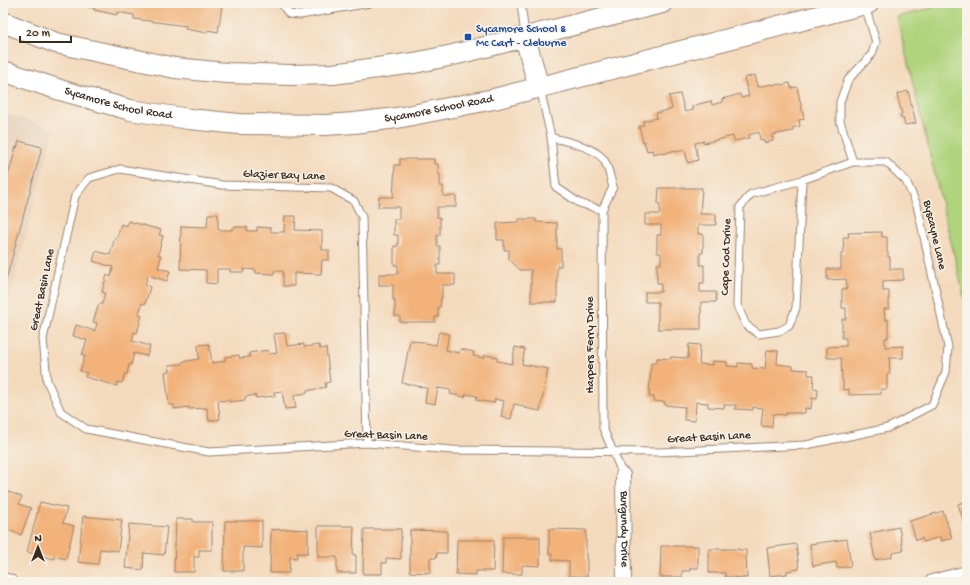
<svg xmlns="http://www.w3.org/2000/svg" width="970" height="585" viewBox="0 0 970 585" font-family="'Gochi Hand',sans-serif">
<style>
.built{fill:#e5ccb3}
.green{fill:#afd47d;stroke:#757f4e}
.building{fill:#f2b27a}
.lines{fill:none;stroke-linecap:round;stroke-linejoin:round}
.service-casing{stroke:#98826e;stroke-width:9}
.minor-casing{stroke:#98826e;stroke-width:16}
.secondary-casing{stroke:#98826e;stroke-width:22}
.service{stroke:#fff;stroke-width:7}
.minor{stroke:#fff;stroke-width:14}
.secondary{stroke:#fff;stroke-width:20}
.transit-dot{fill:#1a4fb4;stroke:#f7f3e8;stroke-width:1.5}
.labels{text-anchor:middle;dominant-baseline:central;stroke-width:3;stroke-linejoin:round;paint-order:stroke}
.transit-label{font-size:12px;fill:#164399;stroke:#f7f3e8;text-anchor:start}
.street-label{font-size:12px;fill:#3b2a1e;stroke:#f7f3e8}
</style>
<rect width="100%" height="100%" fill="#f7f3e8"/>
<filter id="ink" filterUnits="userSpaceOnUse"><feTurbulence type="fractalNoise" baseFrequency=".025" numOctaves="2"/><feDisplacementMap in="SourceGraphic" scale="8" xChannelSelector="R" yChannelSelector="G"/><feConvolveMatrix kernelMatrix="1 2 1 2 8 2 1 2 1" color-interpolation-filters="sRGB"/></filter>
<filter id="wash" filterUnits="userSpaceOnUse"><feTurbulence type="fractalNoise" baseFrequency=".012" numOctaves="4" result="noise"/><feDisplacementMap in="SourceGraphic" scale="16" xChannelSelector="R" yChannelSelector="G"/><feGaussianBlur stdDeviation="0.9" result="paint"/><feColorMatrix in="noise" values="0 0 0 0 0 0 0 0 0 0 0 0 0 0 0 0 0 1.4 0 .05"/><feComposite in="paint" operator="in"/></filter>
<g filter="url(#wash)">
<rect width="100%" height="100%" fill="#f4dabd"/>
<path class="built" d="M3 112 54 129 3 321Z"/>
<path class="green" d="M951 3H967V309L897 17Z"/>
<g id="blocks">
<path class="building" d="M76 3H217V5L222 6 218 32 208 30 207 33 185 29 186 26 134 19V15L117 12V15L94 10V8L75 5Z
M755 75 758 87 772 84V85L781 84 782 85 790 83 791 88 797 87 804 119 799 120 800 126 792 128 793 131 772 135 773 141 764 143 763 139 760 140 759 132 749 135V138L734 141 733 136 704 143V141L695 143 698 160 688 163 685 150 675 152V150L663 154 662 152 653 154 652 150 647 151 644 141 643 142 639 126 644 125 643 121 657 118 656 113 672 109 669 96 680 94 685 112 693 110 692 106 711 101 712 105 722 102V99L740 94 741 98 749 96 744 78Z
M908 91 916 123 905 125 903 118 901 119 900 115 902 114 897 94Z
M19 141 42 147 3 291V194L16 147 17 148Z
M400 159H434V164H438V174H440V186H443V196H456V207H437V217H440V235H437V246H440V265H437V274H455V285H442V298H441L440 307H438V317H435V322H400V316H395V300H393V285H379V274H398V265H394V246H398V235H394V219H399V207H378L379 197H393L395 165H400Z
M659 188H702L700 214H716V225H698V234H703V253H700V265H704V283H700V292H716V302H701V329H658V302H645V292H661V283H657V264H661V253H657V235H661V225H645V214H660V204H658Z
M208 214H218V230H232V227H247V231H257V227L271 228V232H284L285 216H296L295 230 322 231V250H329V260H322L321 274 294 273V286H283V271H274V274L256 273V270L244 269V272H230V269H217V284L206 283V270L180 269 181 226 207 227Z
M519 219H536V222L557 223V249H561V266H557V302H531V270H520L509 259V250H504V240H497V223L519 222Z
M128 221 161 230 159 235 163 236 158 255 161 256 158 268 170 271 167 281 148 275 145 285 150 287 145 304 142 303 139 314 142 315 137 333 134 332 132 341 150 346 147 356 134 353 131 365H129L127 374H125L122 383 118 382 117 386 85 377 87 373 80 371 85 356 82 355 87 340 73 336 76 325 95 331 97 323 93 322 99 304H102L105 293 102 292 107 275 111 277 113 267 93 261 96 251 110 255 115 237H117L121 224 127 226Z
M882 232V237H887V252H888V257H890V269H903V280L883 281V291H889V309H884L885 320 888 319V338H885V347L903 346V358H889L890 374H887V389H881V394L849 395V389L843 390V380H842L841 358H827V347L846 346V338H842V319H846V308H842V289H847L846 279 827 280V269H841V253H844L843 237H849L848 233Z
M439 332 449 334 446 350 459 353 460 349 474 352 473 356 484 358 485 355 497 357V361L512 364 515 347 525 349 522 364 548 369 540 411 524 408V406L514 404 511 419 501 417 504 401 495 399 494 403 476 400 477 396 466 394 465 397 450 394 451 390 438 388 435 404 425 402 427 388 402 383 410 340 436 345Z
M285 333 287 346 304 344V347L319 345 320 349 326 348 330 382 325 383 326 387 306 391 307 393 294 395 296 408 285 409 282 391 274 392 275 396 256 398 255 395 245 397V400L230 402 229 400 218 401 220 419 209 421 207 408 189 409V407L174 409V405H169L165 372 170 371 169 365 182 364V362L199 359 198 345 209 344 212 363 225 361V357L239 355V358L250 357 249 353 268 350 269 354 277 353 274 334Z
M689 344 700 345 699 364 713 365V361L727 362V366L738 367V363L752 364V368L765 369 767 350 778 351 777 364 793 366V369L808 370V375H814L813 388 818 389 817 399 812 398 811 409 805 408V413H786V415L773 414 772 427 761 426 763 408 753 407V410L735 409 736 405H724V408L708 407V403L696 402 695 421 684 420 685 407 665 405V402L654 401V397H649L651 363H656L657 358 671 359V357L688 358Z
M3 490 22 497 19 504 31 508 21 535 3 528Z
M967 501V525L965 526 958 504Z
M40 502 67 508 63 523 74 526 66 559 54 556V559L27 552Z
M943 511 952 538 941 541 940 537 923 542 922 538 916 540 910 521Z
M83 516 122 520 118 551 100 549 98 564 78 562Z
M176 519H193V522H212V550H199V557H194V572H174Z
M225 521H262V548L243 547V571H224Z
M129 524 167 527 164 555 144 553 143 570 125 568Z
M318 526H354L353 555H356V573H337V557H318Z
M899 527 903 551 892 553V557L875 560 870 533Z
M289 529 308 530V553H297V558L290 557 289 573H270L271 530Z
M364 529H401V559L386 558V563H382V574H363Z
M549 529 586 530V559H587V577L569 576V561L552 560V554L549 553Z
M410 530 447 531V553H437L436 558H430V573L410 572Z
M503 537H540V566L522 565V574H502Z
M847 539 851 566 837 568 836 562 813 566 810 544Z
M457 540H494L493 571H476V575L456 574Z
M796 544 799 569 787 571V574L770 576 767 548Z
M661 546H698V568H690V571H682V577H660Z
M709 549H739V550H746L747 578 725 577V573H709Z"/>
</g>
</g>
<g filter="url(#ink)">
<use href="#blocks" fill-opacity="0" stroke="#98826e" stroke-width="1"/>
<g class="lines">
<g class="service-casing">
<path id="service" d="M281 3 289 14 300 15 370 3
M521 3 525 35
M540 88 551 137 556 187 579 203 602 210
M551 137C566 142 594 146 604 160 609 168 610 178 613 187L602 210 603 428 623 475
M802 180 796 308 789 326 779 331 759 334 746 325 737 305 740 207 751 194 802 180 853 162
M367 443 362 217 354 201 331 188 222 185 120 169 89 178 75 196 43 339 47 381 61 412 86 429 209 452 367 443 452 450 658 452 806 445 888 428 932 405 946 372 948 347 917 205 906 181 886 162H853L840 121V102L848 80 872 54 876 42 865 6"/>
</g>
<g class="minor-casing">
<g id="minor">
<path id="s1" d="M623 475 624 582"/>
<path d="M3 580 10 582"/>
<path d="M932 582 967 573"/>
</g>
</g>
<g class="secondary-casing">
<g id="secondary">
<path d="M3 22 56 43 175 68 226 73 290 75 333 74 414 63 453 55 662 3"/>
<path d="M525 37 539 88"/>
<path id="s2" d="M3 71 60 90 130 110 189 119 239 124 326 125 354 123 397 118 494 99 869 3"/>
</g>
</g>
<use href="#service" class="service"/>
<use href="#minor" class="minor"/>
<use href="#secondary" class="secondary"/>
</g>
</g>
<rect class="transit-dot" x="464" y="33" width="8" height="8" rx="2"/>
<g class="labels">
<g class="transit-label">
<text x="476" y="30">Sycamore School &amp;<tspan x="476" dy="14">Mc Cart - Cleburne</tspan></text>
</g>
<g class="street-label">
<text stroke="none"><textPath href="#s2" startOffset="120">Sycamore School Road</textPath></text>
<text stroke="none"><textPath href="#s2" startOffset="444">Sycamore School Road</textPath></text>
<text transform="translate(284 176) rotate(2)">Glazier Bay Lane</text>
<text transform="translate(934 235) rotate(77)">Byscayne Lane</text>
<text transform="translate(727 257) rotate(-88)">Cape Cod Drive</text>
<text transform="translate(43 290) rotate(-78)">Great Basin Lane</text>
<text transform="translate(591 345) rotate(-90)">Harpers Ferry Drive</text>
<text transform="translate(386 436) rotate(2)">Great Basin Lane</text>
<text transform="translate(709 438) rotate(-3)">Great Basin Lane</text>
<text stroke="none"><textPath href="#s1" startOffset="54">Burgundy Drive</textPath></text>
</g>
</g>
<rect width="970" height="585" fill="none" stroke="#f7f3e8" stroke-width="16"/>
<g transform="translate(38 547)" stroke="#f7f3e8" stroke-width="3" paint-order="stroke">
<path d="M0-3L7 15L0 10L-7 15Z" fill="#3b2a1e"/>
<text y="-6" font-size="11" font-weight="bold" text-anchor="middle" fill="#3b2a1e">N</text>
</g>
<path d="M20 36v6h51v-6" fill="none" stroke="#3b2a1e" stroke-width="2"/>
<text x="26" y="36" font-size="12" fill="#3b2a1e" stroke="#f7f3e8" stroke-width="3" paint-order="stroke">20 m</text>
</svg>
